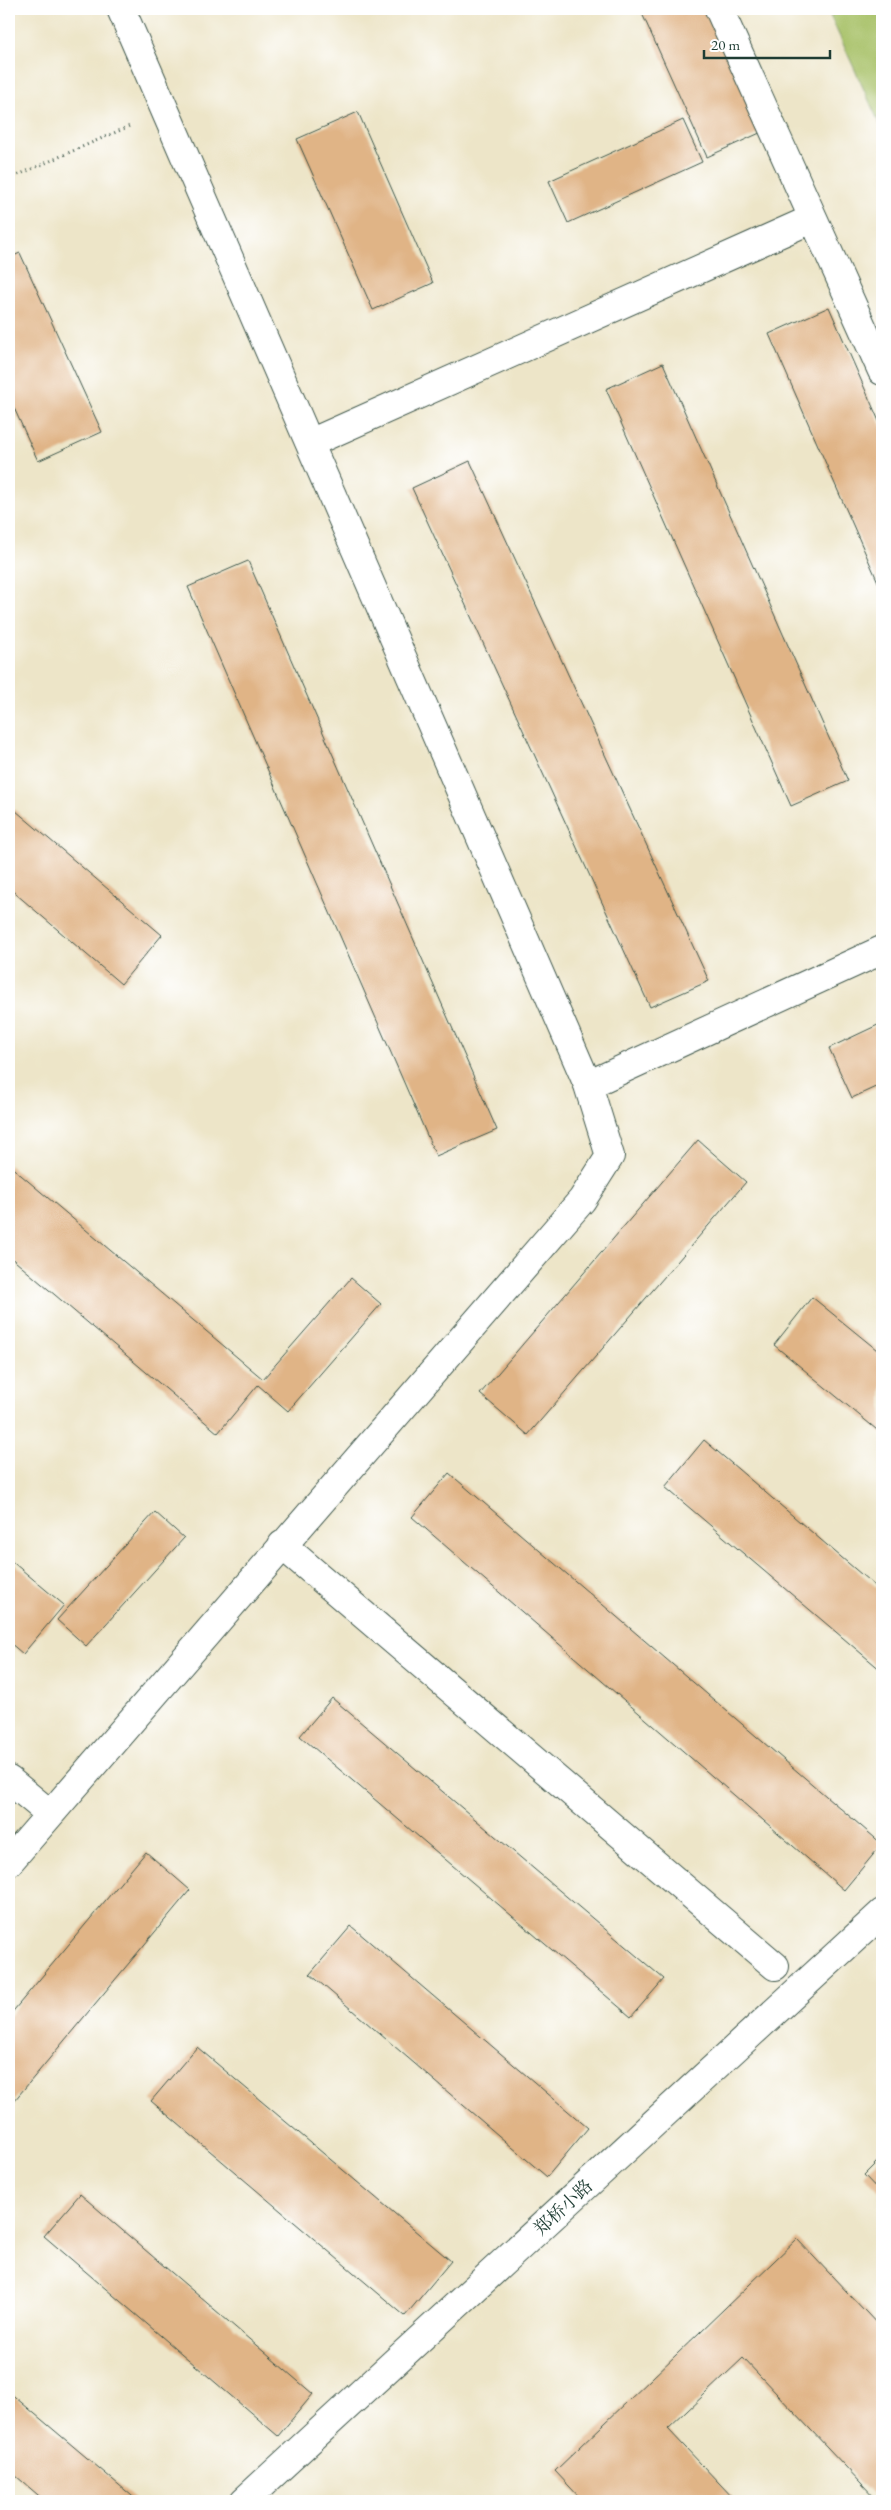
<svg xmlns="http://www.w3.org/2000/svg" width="891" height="2510" viewBox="0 0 891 2510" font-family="'EB Garamond','Noto Serif SC',serif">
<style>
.green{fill:#a7c167;stroke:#637f4e}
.building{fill:#e0b486}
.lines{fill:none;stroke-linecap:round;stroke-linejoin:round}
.minor-casing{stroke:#3e564a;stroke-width:30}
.path{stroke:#3e564a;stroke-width:3;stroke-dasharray:1 4;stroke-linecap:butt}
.minor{stroke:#fff;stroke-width:28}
.labels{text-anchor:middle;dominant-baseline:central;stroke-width:4;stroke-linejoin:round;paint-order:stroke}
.street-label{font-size:18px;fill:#1f3d34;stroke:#fff}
</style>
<rect width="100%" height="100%" fill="#fff"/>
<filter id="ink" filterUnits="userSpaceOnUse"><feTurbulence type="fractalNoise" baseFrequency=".02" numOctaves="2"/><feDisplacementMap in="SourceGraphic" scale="10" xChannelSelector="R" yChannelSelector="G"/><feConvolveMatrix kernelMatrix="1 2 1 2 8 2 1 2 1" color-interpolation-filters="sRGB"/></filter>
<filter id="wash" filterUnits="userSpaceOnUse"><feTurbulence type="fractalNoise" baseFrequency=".0096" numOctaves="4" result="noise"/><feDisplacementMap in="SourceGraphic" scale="20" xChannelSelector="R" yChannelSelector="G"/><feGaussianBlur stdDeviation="1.12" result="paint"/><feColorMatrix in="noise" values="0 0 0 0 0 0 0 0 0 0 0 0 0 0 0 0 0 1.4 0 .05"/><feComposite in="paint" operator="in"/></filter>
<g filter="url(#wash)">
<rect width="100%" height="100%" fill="#ede5c8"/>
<path class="green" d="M827 9H882V129Z"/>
<g id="blocks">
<path class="building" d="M640 9H707L762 132 707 157Z
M358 112 433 283 373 310 297 139Z
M683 120 702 162 568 223 549 181Z
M20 253 102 432 38 461 9 397V258Z
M829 307 882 428V591L769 334Z
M663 363 848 781 791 806 606 389Z
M470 461 709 981 650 1007 412 488Z
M248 561 497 1130 436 1156 188 587Z
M9 805 162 935 121 984 9 888Z
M882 1023V1084L852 1098 829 1048Z
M698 1140 746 1182 528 1435 480 1394Z
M9 1165 263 1379 351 1278 381 1304 288 1411 258 1385 218 1433 9 1256Z
M812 1297 882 1354V1434L774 1345Z
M704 1440 882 1592V1671L665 1487Z
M449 1473 882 1844 844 1890 412 1517Z
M155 1512 184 1538 86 1646 57 1620Z
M9 1559 64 1605 23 1654 9 1642Z
M332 1698 664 1979 631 2017 300 1736Z
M146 1852 190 1890 9 2107V2016Z
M351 1926 588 2128 547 2177 310 1974Z
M197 2047 451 2261 405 2316 151 2101Z
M882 2157V2194L864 2175Z
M80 2194 313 2394 278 2436 44 2236Z
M797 2239 882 2329V2501H878L743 2358 668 2429 736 2501H583L555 2471Z
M9 2392 138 2501H45L9 2470Z"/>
</g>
</g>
<g filter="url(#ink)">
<use href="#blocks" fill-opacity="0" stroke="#3e564a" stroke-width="1"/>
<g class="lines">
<g class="minor-casing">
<path id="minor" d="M719 9 882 371
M310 443 812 219
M588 1085 882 950
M282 1545 775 1966
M9 1780 49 1813
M9 1862 582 1200 610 1156 588 1085 121 9
M244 2501 882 1913"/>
</g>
<path class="path" d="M9 179 132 125"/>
<use href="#minor" class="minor"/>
</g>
</g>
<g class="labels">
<g class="street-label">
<text transform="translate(563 2207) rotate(-43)">郑桥小路</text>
</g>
</g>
<rect width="891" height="2510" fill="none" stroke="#fff" stroke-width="30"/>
<path d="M704 50v8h126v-8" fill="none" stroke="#1f3d34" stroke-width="2.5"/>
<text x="711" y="50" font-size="15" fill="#1f3d34" stroke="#ffffff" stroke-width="4" paint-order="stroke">20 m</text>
</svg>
